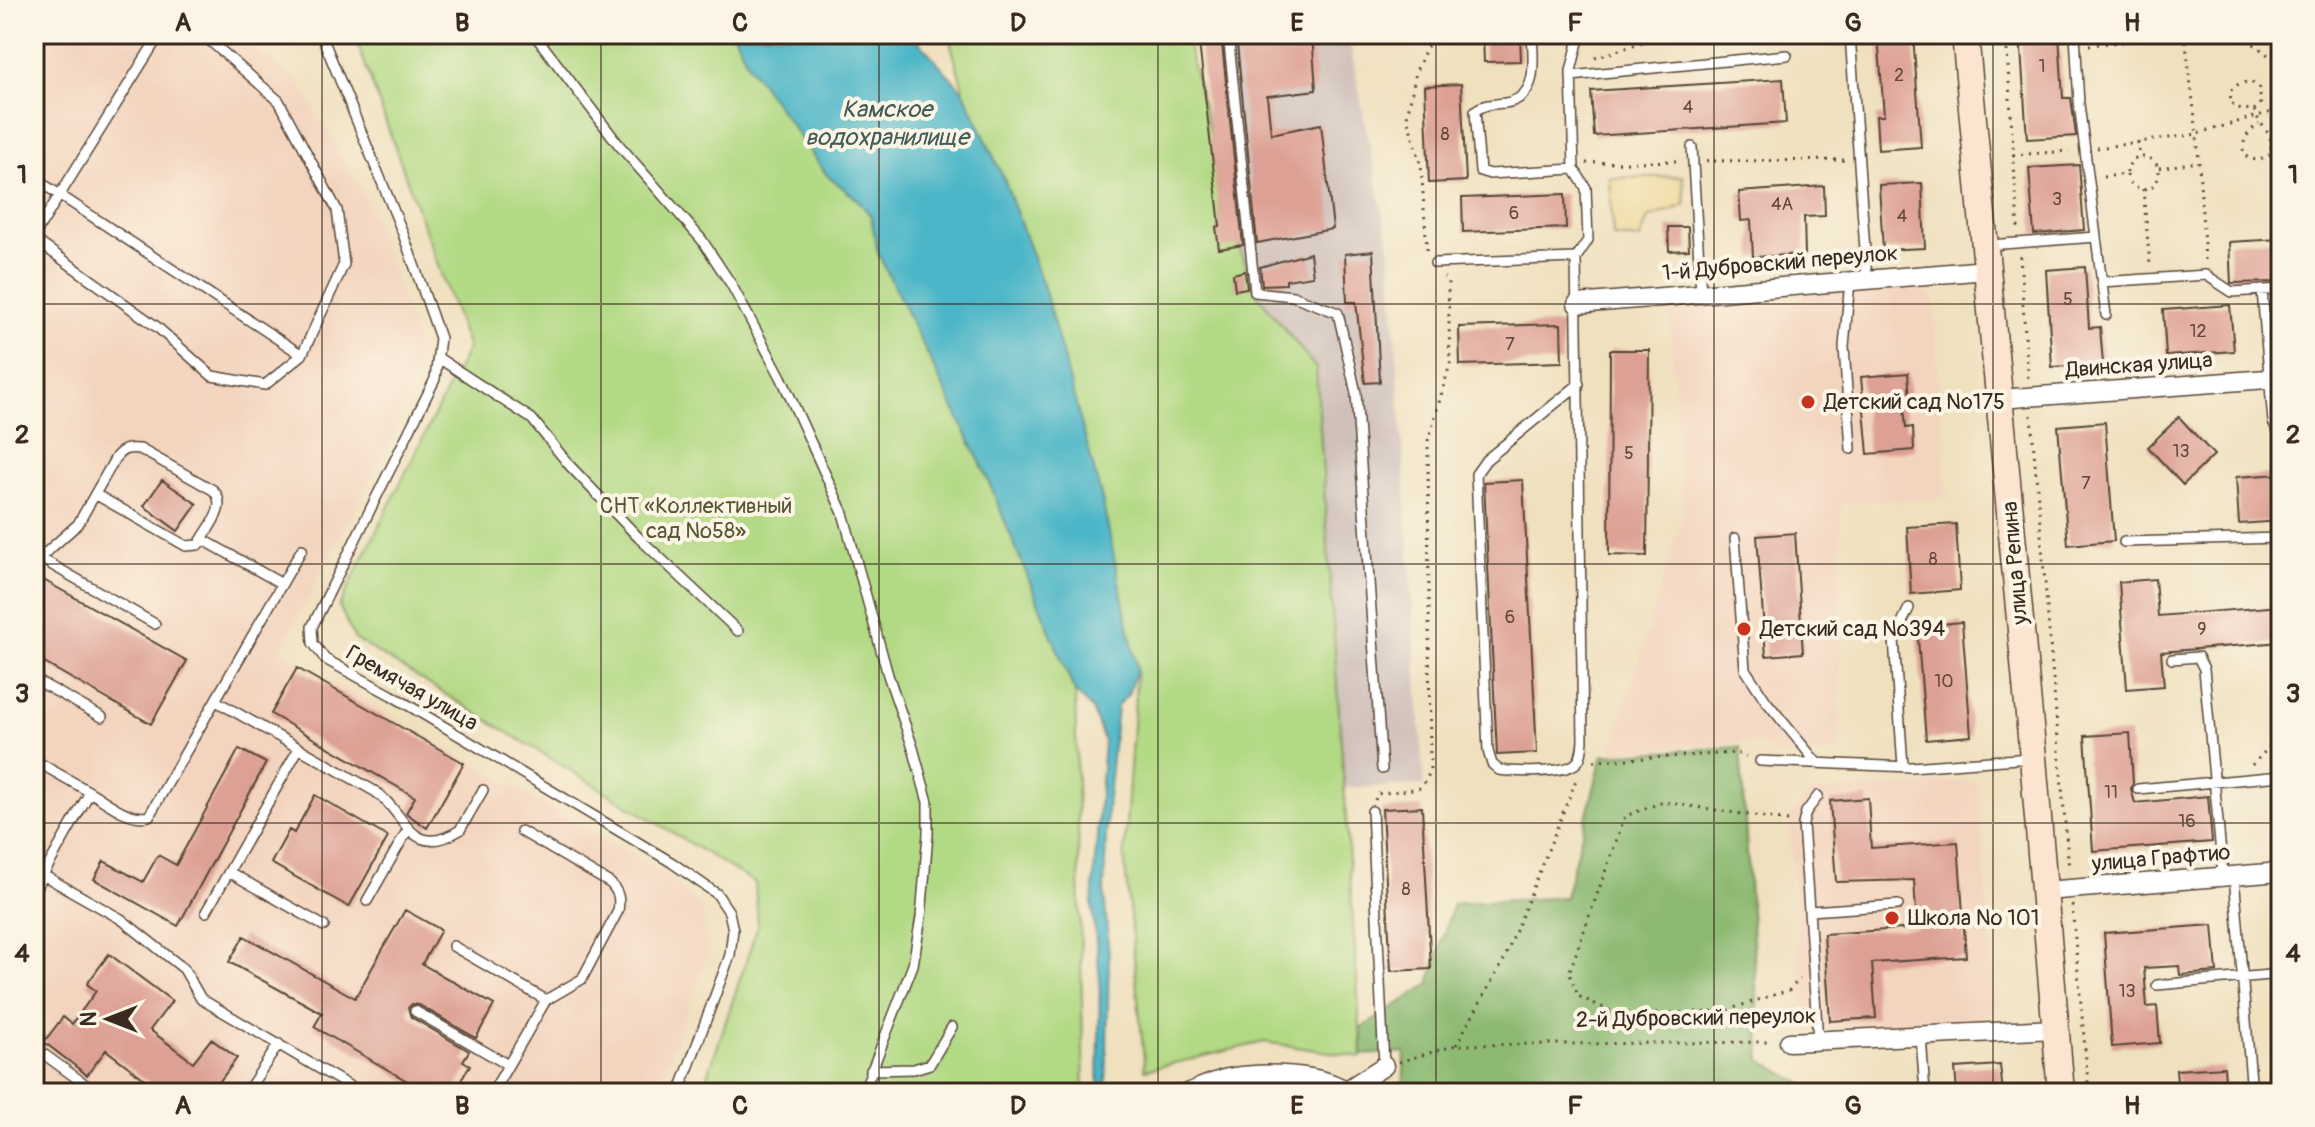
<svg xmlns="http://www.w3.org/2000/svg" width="2315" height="1127" viewBox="0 0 2315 1127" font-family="Pangolin,sans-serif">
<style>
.built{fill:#f3d4be}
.industrial{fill:#cfc0ba}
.green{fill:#b2d984;stroke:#768251;stroke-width:2}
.forest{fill:#8db972;stroke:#647248;stroke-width:2}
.sand{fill:#eeda9e;stroke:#94825e;stroke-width:2}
.water{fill:#4bb6c7;stroke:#437072;stroke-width:2}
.building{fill:#dda094}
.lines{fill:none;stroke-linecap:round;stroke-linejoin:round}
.lane-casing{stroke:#564536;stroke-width:12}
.street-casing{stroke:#564536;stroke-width:21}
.secondary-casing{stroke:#564536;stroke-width:29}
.path{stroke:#564536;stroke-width:3;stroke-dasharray:2 6;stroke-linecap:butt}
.lane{stroke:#fff;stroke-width:9}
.street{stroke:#fff;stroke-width:18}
.secondary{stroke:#fce5d0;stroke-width:26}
.grid{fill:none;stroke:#3b2a1e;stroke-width:2;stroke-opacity:0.55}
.poi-dot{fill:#c8321e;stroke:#fcf5e5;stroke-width:3}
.labels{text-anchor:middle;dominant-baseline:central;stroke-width:8;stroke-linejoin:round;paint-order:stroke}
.number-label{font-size:18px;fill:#64483c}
.street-label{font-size:22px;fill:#3b2a1e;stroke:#fcf5e5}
.poi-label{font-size:22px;fill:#3b2a1e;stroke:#fcf5e5;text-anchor:start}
.park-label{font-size:22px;fill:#595638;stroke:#fcf5e5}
.water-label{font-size:24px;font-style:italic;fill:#415b59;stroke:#fcf5e5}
.neatline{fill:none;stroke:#3b2a1e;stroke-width:3}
.grid-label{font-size:26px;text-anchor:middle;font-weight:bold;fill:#3b2a1e}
</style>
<rect width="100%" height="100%" fill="#fcf5e5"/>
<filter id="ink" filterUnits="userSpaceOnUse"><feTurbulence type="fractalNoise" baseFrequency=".0125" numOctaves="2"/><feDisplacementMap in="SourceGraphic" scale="16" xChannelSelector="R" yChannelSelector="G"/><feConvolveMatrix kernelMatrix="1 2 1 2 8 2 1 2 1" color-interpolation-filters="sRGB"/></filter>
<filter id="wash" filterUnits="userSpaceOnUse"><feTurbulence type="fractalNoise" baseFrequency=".006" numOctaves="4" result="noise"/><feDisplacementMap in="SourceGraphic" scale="32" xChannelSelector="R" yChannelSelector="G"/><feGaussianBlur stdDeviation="1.8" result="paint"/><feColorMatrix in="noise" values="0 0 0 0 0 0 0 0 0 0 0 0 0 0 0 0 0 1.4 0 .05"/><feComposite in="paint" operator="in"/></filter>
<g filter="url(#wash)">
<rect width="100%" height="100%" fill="#efe0be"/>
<path class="built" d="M34 34H236L299 82 372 211 420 352 393 437 280 651 664 874 701 906 709 953 656 1093H34Z
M1932 281 1946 497 1841 504 1839 752 1782 756 1757 742 1611 751 1683 515 1669 308 1794 300 1836 287Z
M1979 780 1995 1019 1804 1032 1789 818 1810 792Z"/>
<path class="industrial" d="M1209 34H1348L1390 250 1424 785 1344 788 1316 368 1255 292 1237 240Z"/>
<path class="green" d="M354 34H734L749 66 827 175 857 199 871 216 878 253 984 470 1075 692 1084 1093H702L758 925 755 883 355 639 339 606 468 348Z
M948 34H1185L1237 240 1255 292 1316 368 1362 1057 1264 1042 1145 1070 1124 855 1137 668 1044 288 1005 182 964 92Z"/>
<path class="forest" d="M1740 747 1761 1060 1818 1093H1403L1405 1052 1362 1055V1028L1429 984 1453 904 1565 897 1603 755Z"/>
<path class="sand" d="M1683 176 1685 205 1648 218 1640 239 1613 237 1610 178Z"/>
<path class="water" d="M734 34H912L964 92 1005 182 1044 288 1102 499 1137 668 1128 694 1117 706 1107 809 1104 891 1109 955 1106 1093H1098L1100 980 1092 903 1104 741 1092 709 1075 692 984 470 878 253 871 216 857 199 827 175 749 66Z"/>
<g id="blocks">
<path class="building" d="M1198 34H1221L1243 245 1219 249 1216 227 1220 226Z
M1236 34H1312L1316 90 1267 96 1271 134 1321 124 1333 229 1257 243Z
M1483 34H1520L1521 61 1484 62Z
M1878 34H1913L1921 147 1878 150 1876 116H1884Z
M2020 34H2059L2063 98H2071L2076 136 2027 139Z
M1783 79 1786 123 1594 136 1591 91Z
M1461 84 1466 181 1429 183 1425 86Z
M2079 165 2084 230 2034 234 2029 168Z
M1922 183 1925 248 1883 250 1879 185Z
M1824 186 1825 216 1804 217 1805 254 1753 257 1751 220 1741 221 1739 192Z
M1565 194 1566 228 1463 232 1462 198Z
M1668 227H1688L1689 250 1669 251Z
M2281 239V282L2231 283 2229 242Z
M1373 251 1380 382 1365 383 1356 302H1347L1345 254Z
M1310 253 1313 276 1286 280V284L1262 285 1260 267Z
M2085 267 2089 328 2100 327 2103 364 2052 367 2046 270Z
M1245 271 1247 288 1235 290 1233 274Z
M2230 305 2234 351 2166 356 2163 310Z
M1561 324 1562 362 1460 365 1459 327Z
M1610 350H1649L1647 556 1609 555Z
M1908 373 1910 398H1903L1906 428 1913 427 1914 450 1868 454 1861 377Z
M2179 417 2214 455 2183 485 2148 447Z
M2105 422 2114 541 2068 545 2058 426Z
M2281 474V521L2239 524 2236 477Z
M162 480 197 504 178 531 144 506Z
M1523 480 1537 753 1497 755 1484 482Z
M1956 524 1960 590 1911 594 1907 527Z
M1795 533 1803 653 1766 656 1757 536Z
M40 578 187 661 151 724 34 657V589Z
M2155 579 2158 616 2281 606V642L2161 652 2164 686 2127 689 2119 582Z
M1962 622 1971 736 1926 740 1917 626Z
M297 668 464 763 427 828 406 813 415 797 271 714Z
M2130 733 2133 783 2131 789 2135 803 2208 796 2212 842 2093 851 2085 736Z
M239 749 266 763 178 926 94 879 104 861 143 882 158 855 176 865Z
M315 795 388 837 349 907 271 863 289 830 294 833Z
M1868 798 1871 848 1958 842 1966 957 1872 963 1876 1018 1830 1021 1824 934 1917 928 1914 880 1836 882 1830 801Z
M1422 807 1431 969 1391 971 1382 809Z
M405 910 441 930 422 964 494 1005 476 1038 419 1005 412 1004 408 1008 411 1017 469 1051 463 1061 470 1065 453 1093H428L314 1027 322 1013 229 962 244 936 355 998Z
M2213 925 2217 972 2180 975 2179 966 2144 968 2147 1007 2157 1006 2160 1043 2112 1047 2104 933Z
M109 954 172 1001 150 1030 193 1062 211 1039 237 1058 211 1093H163L106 1050 87 1075 44 1042 63 1017 72 1024 96 991 87 984Z
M2000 1065 2003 1093H1957L1955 1068Z
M2224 1067 2226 1093H2178L2176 1070Z"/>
</g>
</g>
<g filter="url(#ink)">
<use href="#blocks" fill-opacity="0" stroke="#564536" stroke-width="2"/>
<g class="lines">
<g class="lane-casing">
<path id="lane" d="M321 34 402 231 440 338 435 379 312 627 313 643 325 659 391 695 671 862 717 894 729 912 733 930 730 955 679 1093
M534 34 619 145 702 240 731 284 781 377 843 513 888 675 913 748 928 802V834L921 917 913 965 863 1093
M1228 34 1255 292 1293 296 1338 313 1356 393 1382 769
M1532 34C1533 59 1540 98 1505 103 1495 104 1483 104 1475 111L1480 171 1490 174 1574 169
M1850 34 1867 279
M2075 34 2079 104 2106 315
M2278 34 2281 36
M1571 76 1787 55
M1692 147 1701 293
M34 178 302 355
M34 236 160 34
M34 239 157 327 212 376 265 385 302 355 344 264 337 210 279 101 202 34
M1989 245 2096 237
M1435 263 1576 258
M1850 281 1844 347 1851 449
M2102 282 2206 275 2232 292 2281 289
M2262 290 2273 422 2281 437
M440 359 532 419 570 466 639 538 738 631
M1579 384 1486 460 1476 474 1488 751 1492 764 1499 770C1514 772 1562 774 1575 764 1582 759 1582 749 1583 741L1576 258 1588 240 1586 188 1574 169 1571 71 1580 34
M34 444V458
M95 494 186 546 198 545 202 539
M1735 538 1745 669 1766 701 1817 763
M2124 542 2281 538
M40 558 155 624
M34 568 40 558 78 524 116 457C123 448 129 448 140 449L213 490C228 505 211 524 202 539L282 584
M2172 659 2198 657 2204 669 2223 876
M34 679 102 717
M216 701 376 792C407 814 410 861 460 830L483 790
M34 760 90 792
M1760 761 1911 767 2030 758
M1903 766 1894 639 1909 608
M2138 789 2281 776
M1818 796 1806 812 1803 824 1818 1040
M1372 811 1384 1066
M229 872 324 926
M43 875 121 919 184 969 201 999 361 1093
M2234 876 2252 1093
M34 891 90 792C107 802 129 821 149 816L302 549
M367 901 407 831
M1810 911 1898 905
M206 912 299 748
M453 946 546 1000
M2157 985 2281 974
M415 1011 508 1065
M1921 1036 1925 1093
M34 1047 97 1093
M871 1070 914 1069 930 1064 952 1027
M246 1093 279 1044
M492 1093 546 1000 582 979 618 911C620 899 619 892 610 883L521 831"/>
</g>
<g class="street-casing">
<path id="street" d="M1577 304 1987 270
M2000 399 2281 378
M2045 891 2281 872
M1789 1042 2056 1029
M1347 1090 1384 1066
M1187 1093C1200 1088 1215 1081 1228 1078 1261 1072 1323 1072 1349 1093"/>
</g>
<g class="secondary-casing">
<path id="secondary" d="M1965 34 2033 758 2061 1093"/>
</g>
<path class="path" d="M2006 34 2018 228
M2241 34 2281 65
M2185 37 2213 34
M2089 45 2152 39 2151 34
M1595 58 1667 34
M2254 110 2261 103 2259 88 2251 82 2240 83 2230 91 2231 103 2241 109 2254 110C2260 128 2277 134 2269 155 2241 171 2233 141 2259 124
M2138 142 2140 158
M2097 148 2197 134 2185 37 2152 39
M2013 155 2069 151
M2127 173a16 16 0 1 1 32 0a16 16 0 1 1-32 0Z
M1706 161 1847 160
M1586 163 1679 161
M2159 168 2198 162
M2103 177 2127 174
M2143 189 2150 265
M1427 250 1421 165 1407 117 1416 71 1433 34
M2020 256 2028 380
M2205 260 2197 134 2281 109
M2031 415 2069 870
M1594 761 1735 753 1746 756
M2252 765 2281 735
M1375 800 1377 794 1421 788 1430 772 1428 441 1450 364 1448 282 1444 277
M1788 821 1663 802 1625 816 1569 973 1578 996 1619 1015 1724 1011 1789 990 1800 979
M2072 905 2089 1093
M1456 1045 1505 958 1576 780
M1399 1062 1456 1045 1769 1042"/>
<use href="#lane" class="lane"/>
<use href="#street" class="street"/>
<use href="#secondary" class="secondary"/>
</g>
</g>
<path class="grid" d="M322 34V1093M601 34V1093M879 34V1093M1158 34V1093M1436 34V1093M1714 34V1093M1993 34V1093M34 304H2281M34 564H2281M34 823H2281"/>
<g class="poi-dot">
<circle cx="1808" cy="402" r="8"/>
<circle cx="1744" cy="629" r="8"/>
<circle cx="1892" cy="918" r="8"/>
</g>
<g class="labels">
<g class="number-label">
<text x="2042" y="66">1</text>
<text x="1899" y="75">2</text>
<text x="1688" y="107">4</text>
<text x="1445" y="134">8</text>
<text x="2057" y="199">3</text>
<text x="1782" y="204">4А</text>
<text x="1514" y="213">6</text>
<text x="1902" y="216">4</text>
<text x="2068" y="299">5</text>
<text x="2198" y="331">12</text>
<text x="1510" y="344">7</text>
<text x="2181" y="451">13</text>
<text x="1629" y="453">5</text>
<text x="2086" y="483">7</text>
<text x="1933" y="559">8</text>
<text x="1510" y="617">6</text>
<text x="2202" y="629">9</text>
<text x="1944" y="681">10</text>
<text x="2111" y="792">11</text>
<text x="2187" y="821">16</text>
<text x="1406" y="889">8</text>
<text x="2127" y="991">13</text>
</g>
<g class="street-label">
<text transform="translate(1780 263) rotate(-5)">1-й Дубровский переулок</text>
<text transform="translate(2139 365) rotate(-4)">Двинская улица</text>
<text transform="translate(2015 563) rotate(-95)">улица Репина</text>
<text transform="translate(412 688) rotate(30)">Гремячая улица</text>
<text transform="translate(2161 858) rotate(-5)">улица Графтио</text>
<text transform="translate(1696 1018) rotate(-1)">2-й Дубровский переулок</text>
</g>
<g class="poi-label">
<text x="1824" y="402">Детский сад №175</text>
<text x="1760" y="629">Детский сад №394</text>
<text x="1908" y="918">Школа № 101</text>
</g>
<g class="park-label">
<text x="696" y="506">СНТ «Коллективный<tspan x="696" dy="25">сад №58»</tspan></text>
</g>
<g class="water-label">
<text x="887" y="109">Камское<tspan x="887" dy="28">водохранилище</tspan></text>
</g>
</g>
<rect width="2315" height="1127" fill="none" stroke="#fcf5e5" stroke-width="88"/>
<g transform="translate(108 1019) rotate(270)" stroke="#fcf5e5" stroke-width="6" paint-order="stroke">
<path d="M0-6L14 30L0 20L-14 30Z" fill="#3b2a1e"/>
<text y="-12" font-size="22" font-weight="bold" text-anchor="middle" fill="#3b2a1e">N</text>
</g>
<rect x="44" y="44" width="2227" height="1039" class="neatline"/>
<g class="grid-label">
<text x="183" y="31">A</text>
<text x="462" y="31">B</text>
<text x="740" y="31">C</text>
<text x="1018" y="31">D</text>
<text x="1297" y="31">E</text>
<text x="1575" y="31">F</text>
<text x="1853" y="31">G</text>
<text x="2132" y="31">H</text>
<text x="22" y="183">1</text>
<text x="2293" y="183">1</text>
<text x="22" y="443">2</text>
<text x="2293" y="443">2</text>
<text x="22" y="702">3</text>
<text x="2293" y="702">3</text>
<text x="22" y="962">4</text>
<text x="2293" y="962">4</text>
<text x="183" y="1114">A</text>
<text x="462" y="1114">B</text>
<text x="740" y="1114">C</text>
<text x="1018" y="1114">D</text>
<text x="1297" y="1114">E</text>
<text x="1575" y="1114">F</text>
<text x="1853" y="1114">G</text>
<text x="2132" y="1114">H</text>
</g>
</svg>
